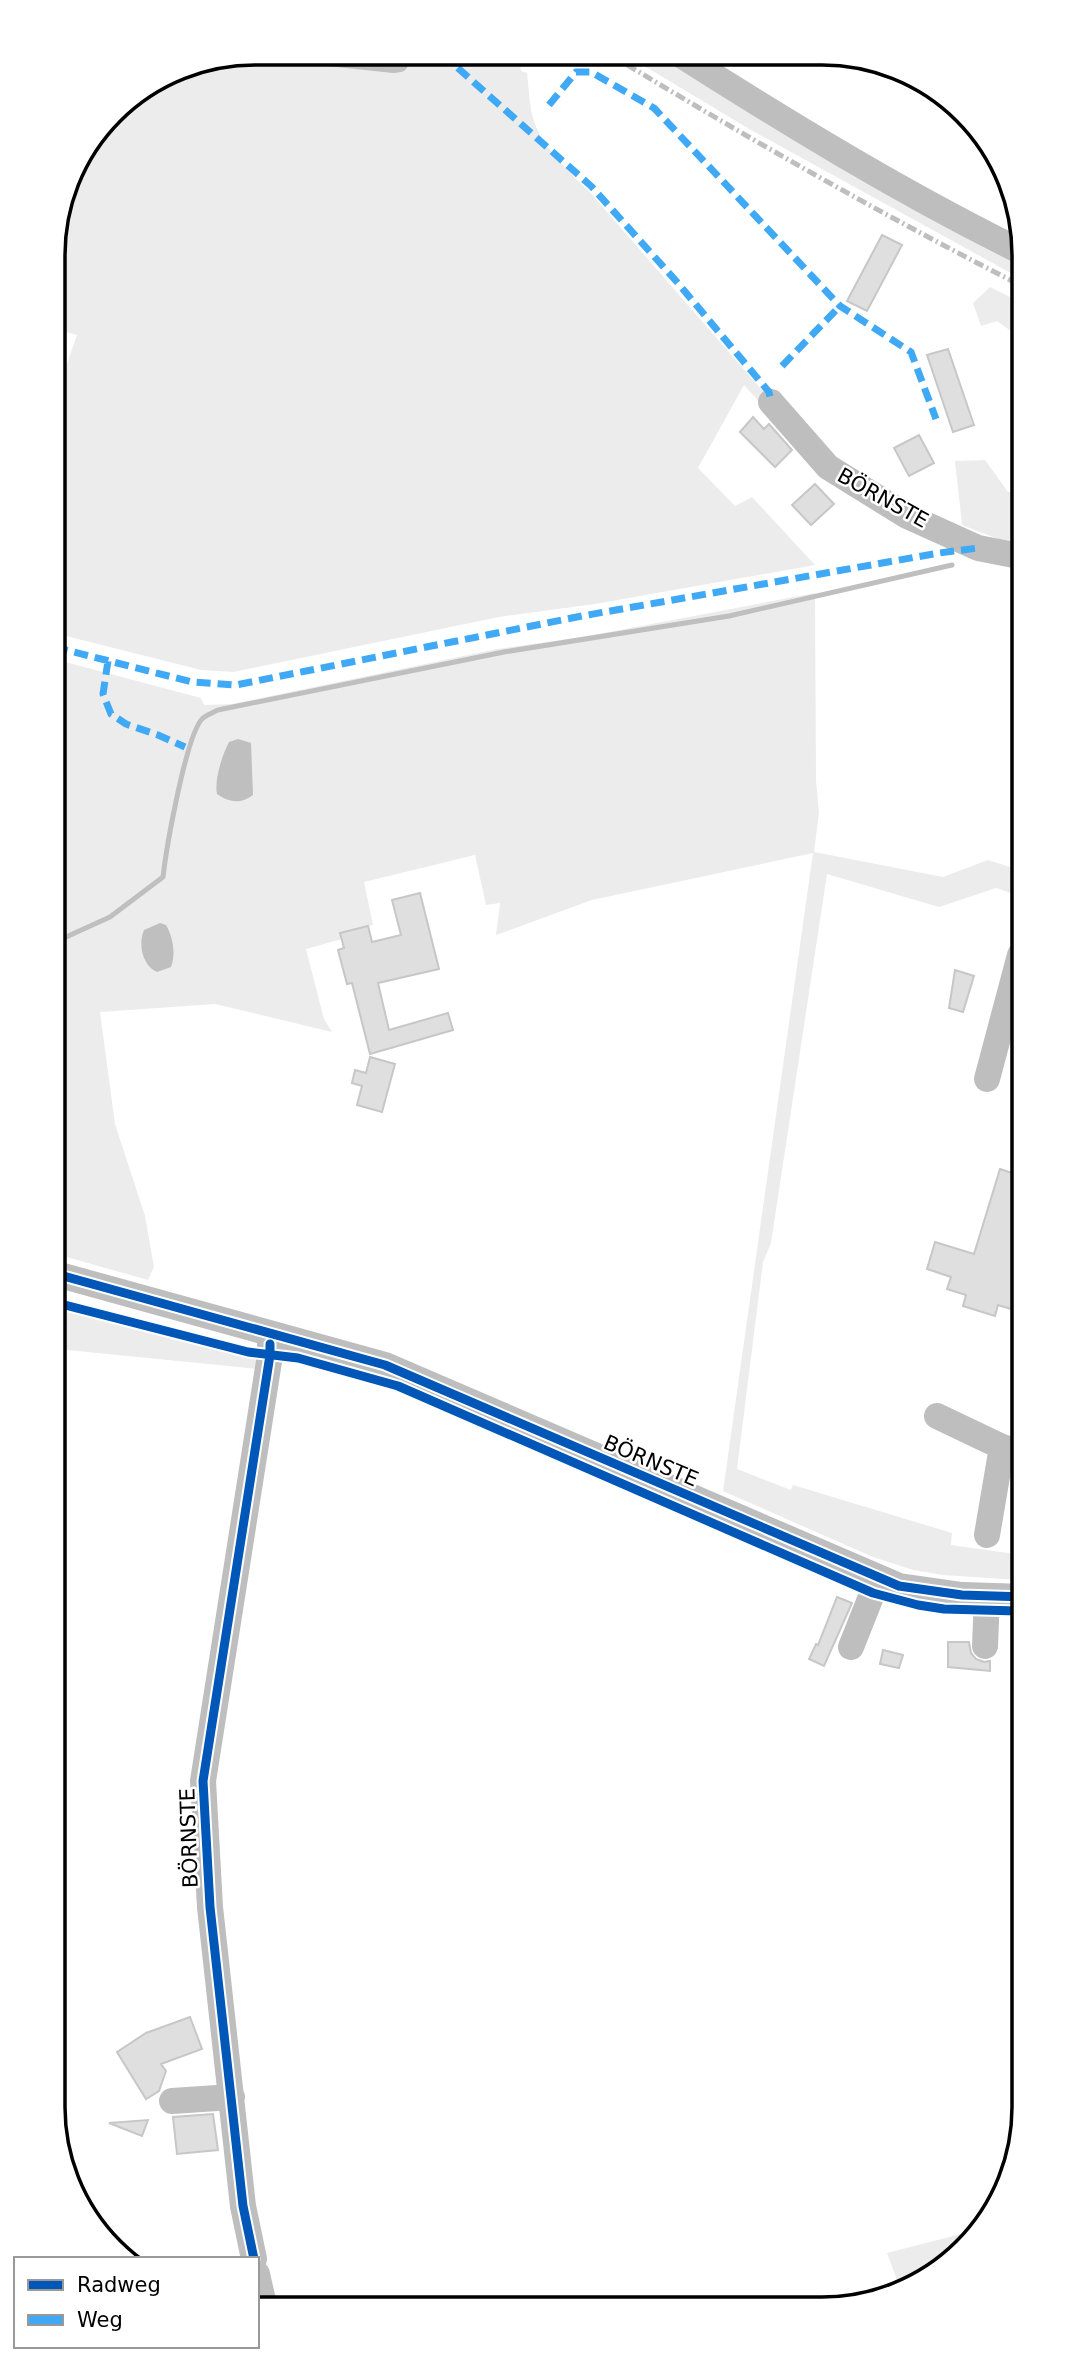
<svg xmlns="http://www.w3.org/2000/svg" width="1077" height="2362" viewBox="0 0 1077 2362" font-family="'DejaVu Sans',sans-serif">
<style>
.green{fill:#ececec}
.water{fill:#bfbfbf}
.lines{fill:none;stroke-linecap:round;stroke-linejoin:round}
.stream{stroke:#bfbfbf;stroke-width:5}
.building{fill:#dfdfdf;stroke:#c7c7c7;stroke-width:2}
.minor{stroke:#bebebe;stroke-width:26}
.rail{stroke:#bebebe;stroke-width:5;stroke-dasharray:10 3.5 2 3.5;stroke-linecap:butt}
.quiet{stroke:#3fa9f5;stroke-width:7;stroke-dasharray:14 7;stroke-linecap:butt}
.cycleway-casing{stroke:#fff;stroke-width:13}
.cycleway{stroke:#0057b8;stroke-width:9}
.labels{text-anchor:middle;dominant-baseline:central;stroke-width:5;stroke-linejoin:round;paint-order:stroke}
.street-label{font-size:21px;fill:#000;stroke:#fff}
.rim{fill:none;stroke:#000;stroke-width:3.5}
</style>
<rect width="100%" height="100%" fill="#fff"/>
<path class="green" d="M254 53H316L319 58 406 56 404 53 518 54 521 71 527 73C529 88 529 104 533 118 539 142 569 173 587 189L767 396 764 407 744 385 698 468 735 506 752 497 815 565 595 604 499 617 233 672 201 670 54 633V401L77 335 53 329V241L73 165 121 103 177 68Z
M626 55H668L1018 257V277L751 130Z
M990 287 1018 301V341L1015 334 997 321 981 326 973 303Z
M985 460 1008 492 1019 493V542L998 539 962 525 955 461Z
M815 593 816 780 819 813 814 852 943 877 988 860 1020 870V896L996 888 939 907 827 874 771 1243 763 1262 737 1469 791 1490 793 1485 952 1533 951 1545 1022 1555 1019 1580 943 1575 913 1570 873 1557 723 1491 813 853 592 900 496 935 500 903 486 905 475 855 364 882 373 925 340 933 342 939 306 949 324 1019 332 1032 215 1004 100 1012 115 1124 145 1216 154 1267 148 1280 56 1254 54 659 201 698 204 705 232 704 497 649 588 636Z
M57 1307 246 1356 258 1357V1369L57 1349Z
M984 2228 934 2276 901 2291 887 2253Z"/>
<path class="water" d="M316 53H404L409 62C407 72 403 72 393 73L327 66Z
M238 739 251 743 253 795C241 804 230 803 217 794 214 781 222 755 229 742Z
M160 923 166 925C173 937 176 954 171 967L157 972C142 965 138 944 144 930Z"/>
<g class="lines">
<path class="stream" d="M55 942 110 917 163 877C166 851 186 733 203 718 207 715 214 712 218 710L504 652 729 616 952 565"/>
</g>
<path class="building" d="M882 235 902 245 867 311 847 301Z
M948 349 974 425 953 432 927 355Z
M753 417 764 429 769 424 792 450 775 467 740 432Z
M919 435 934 463 909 476 894 448Z
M815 484 834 504 811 525 792 505Z
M420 893 439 969 378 983 389 1030 448 1013 453 1030 370 1054 352 983 347 984 338 950 344 948 340 933 368 926 372 942 401 935 392 900Z
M955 970 974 976 963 1012 949 1008Z
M370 1057 395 1064 382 1112 357 1105 362 1086 352 1083 355 1070 366 1073Z
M1000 1169 1021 1176V1312L998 1305 995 1316 963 1306 966 1295 947 1289 951 1277 927 1269 935 1242 974 1254Z
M837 1597 852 1603 824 1666 809 1659 816 1644 818 1645Z
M948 1642H969L971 1653 976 1659 984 1662 990 1661V1671L948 1667Z
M883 1650 903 1655 899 1668 880 1664Z
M190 2017 202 2049 161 2064 166 2071 159 2091 146 2099 117 2052 146 2033Z
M213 2114 218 2150 177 2154 173 2117Z
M148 2120 142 2136 109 2123Z"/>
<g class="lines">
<path class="minor" d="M681 55C791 125 901 192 1018 250
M771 402 828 467 907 516 978 548 1019 556
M987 1079 1020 955
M56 1274 385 1365 899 1586 962 1595 1022 1597
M937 1416 1002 1447 1022 1453
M987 1535 1002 1447
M985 1646 987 1596
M851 1647 878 1579
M172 2101 232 2097
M254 2259 243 2206 210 1907 203 1781 270 1355V1334
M257 2274 264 2305"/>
<path class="rail" d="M611 55C744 136 879 213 1018 284"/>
<path class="quiet" d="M442 54 591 186 677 282 769 392 771 402
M549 105 576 72H591L654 108 840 306 911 352 936 419
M782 366 840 306
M54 647 192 682 236 685 582 616 939 553 978 548
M108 661 103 694 111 714 126 724 158 735 185 747"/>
<g class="cycleway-casing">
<path id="cycleway" d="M56 1274 385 1365 899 1586 962 1595 1022 1597
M57 1303 248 1352 298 1358 398 1386 873 1593 918 1605 944 1609 1022 1611
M254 2259 243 2206 210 1907 203 1781 270 1355V1344"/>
</g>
<use href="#cycleway" class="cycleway"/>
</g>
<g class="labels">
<g class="street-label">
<text transform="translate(883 498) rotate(29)">BÖRNSTE</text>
<text transform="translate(651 1461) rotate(23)">BÖRNSTE</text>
<text transform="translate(189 1838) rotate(-92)">BÖRNSTE</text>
</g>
</g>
<path d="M0 0H1077V2362H0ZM255 65H822A190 190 0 0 1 1012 255V2107A190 190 0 0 1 822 2297H255A190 190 0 0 1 65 2107V255A190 190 0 0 1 255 65Z" fill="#fff" fill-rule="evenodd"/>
<path class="rim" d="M255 65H822A190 190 0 0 1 1012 255V2107A190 190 0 0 1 822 2297H255A190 190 0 0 1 65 2107V255A190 190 0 0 1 255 65Z"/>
<rect x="14" y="2257" width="245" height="91" fill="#ffffff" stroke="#999999" stroke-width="2"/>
<rect x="28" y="2280" width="35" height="10" fill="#0057b8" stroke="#999999" stroke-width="2"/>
<text x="77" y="2292" font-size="21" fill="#000000">Radweg</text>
<rect x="28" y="2315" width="35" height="10" fill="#3fa9f5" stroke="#999999" stroke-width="2"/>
<text x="77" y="2327" font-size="21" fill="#000000">Weg</text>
</svg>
